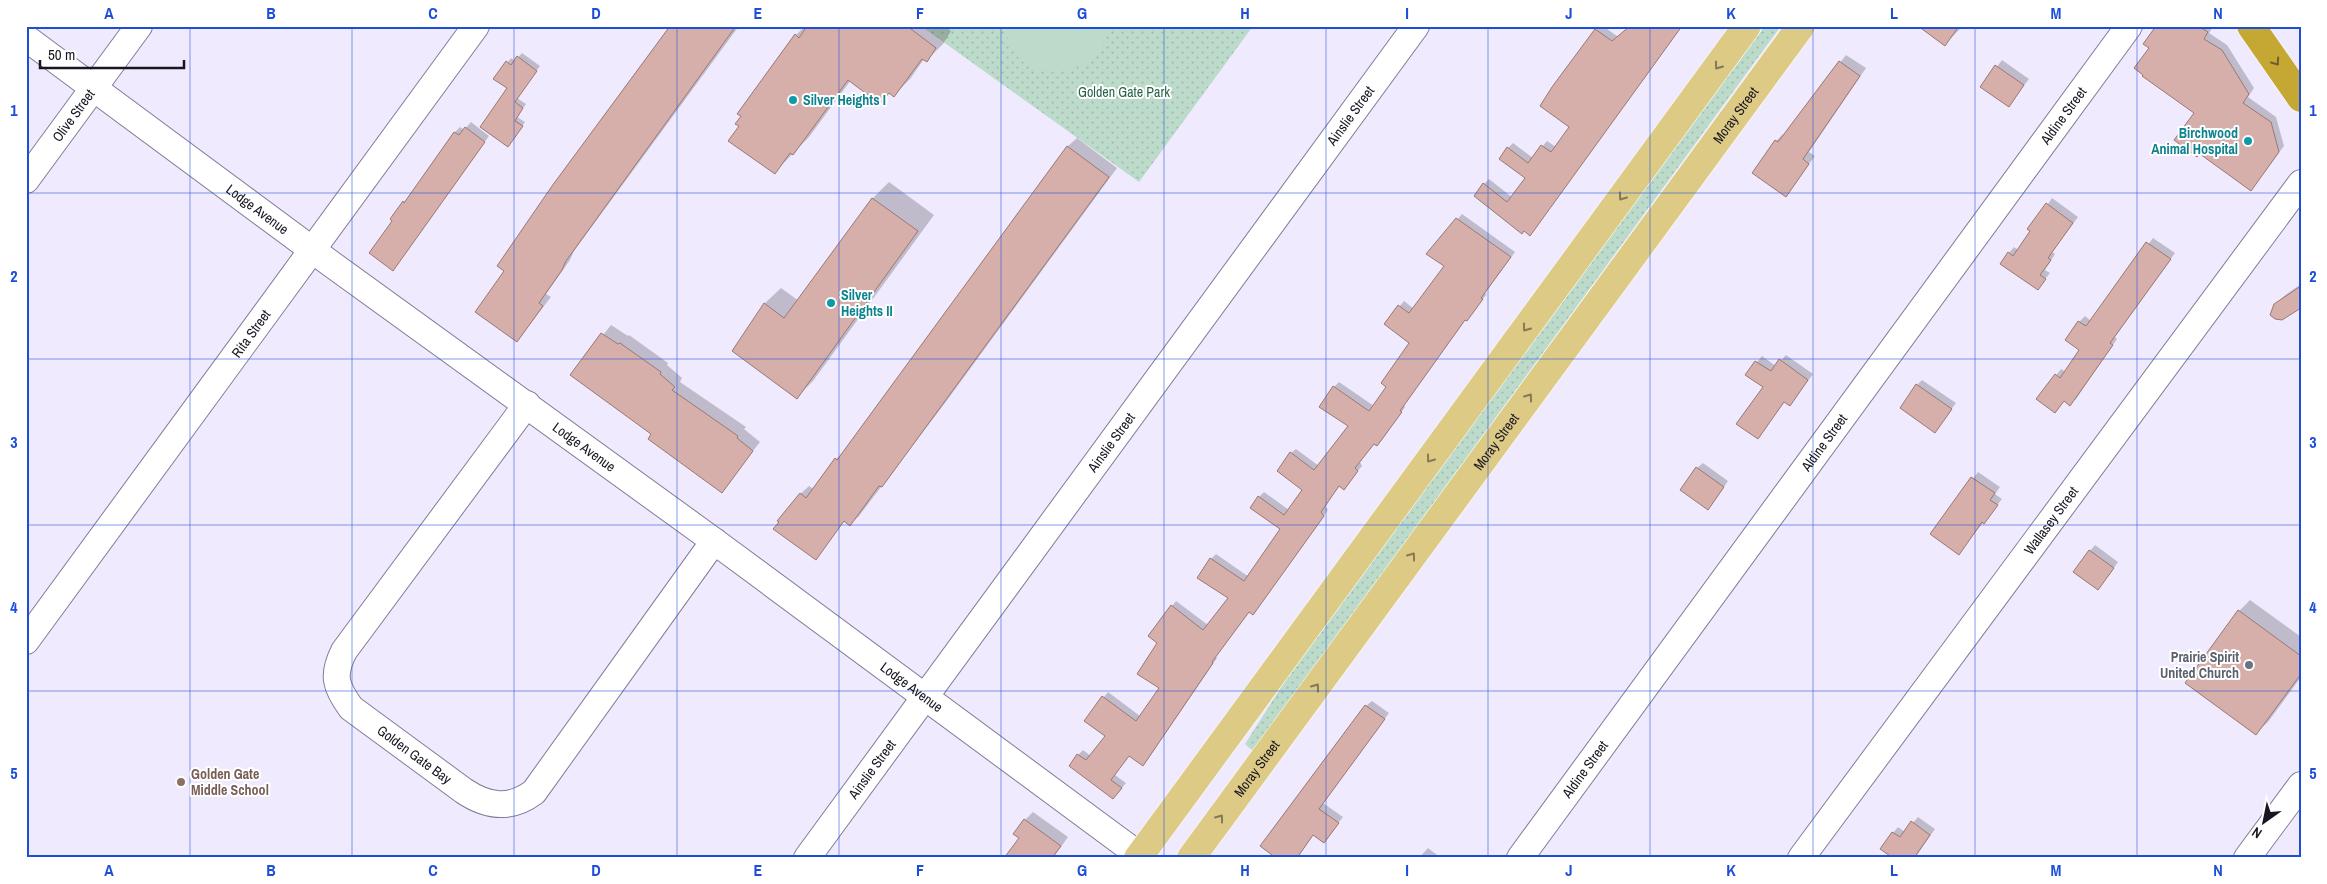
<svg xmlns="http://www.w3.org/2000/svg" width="2327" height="884" viewBox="0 0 2327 884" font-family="'Archivo Narrow',sans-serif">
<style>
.grass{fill:url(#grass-dots)}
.garden{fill:#bddbcb}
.shadow{fill:#0003}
.building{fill:#d6afaa;stroke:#9a7873}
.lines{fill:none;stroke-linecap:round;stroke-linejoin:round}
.minor-casing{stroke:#847b97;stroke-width:28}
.major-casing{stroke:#fff;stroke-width:29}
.highway-casing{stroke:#fff;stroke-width:29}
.minor{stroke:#fff;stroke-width:26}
.major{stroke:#dcca85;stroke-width:28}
.highway{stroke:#c5a734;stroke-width:28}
.oneway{stroke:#705e2a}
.oneway2{stroke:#857958}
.grid{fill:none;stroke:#1d4ed8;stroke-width:1;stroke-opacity:0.55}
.culture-dot{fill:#0f9aa8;stroke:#fff;stroke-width:2}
.worship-dot{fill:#6b7280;stroke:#fff;stroke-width:2}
.education-dot{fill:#8d6e63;stroke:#fff;stroke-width:2}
.labels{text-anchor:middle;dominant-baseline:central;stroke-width:4;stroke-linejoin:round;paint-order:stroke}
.park-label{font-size:14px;fill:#29644a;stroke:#fff}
.culture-label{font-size:14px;font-weight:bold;fill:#0d838f;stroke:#fff;text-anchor:start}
.street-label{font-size:14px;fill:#1a1621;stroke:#fff}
.worship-label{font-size:14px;font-weight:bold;fill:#5b616d;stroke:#fff;text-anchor:end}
.education-label{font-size:14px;font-weight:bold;fill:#785e54;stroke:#fff;text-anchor:start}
.neatline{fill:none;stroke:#1d4ed8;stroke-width:2}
.grid-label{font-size:16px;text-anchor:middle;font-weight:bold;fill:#1d4ed8}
</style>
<defs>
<pattern id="grass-dots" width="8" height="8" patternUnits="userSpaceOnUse" patternTransform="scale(1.25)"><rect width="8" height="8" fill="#bddbcb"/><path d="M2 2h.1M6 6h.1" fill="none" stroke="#a2bbae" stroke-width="1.8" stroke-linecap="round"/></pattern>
</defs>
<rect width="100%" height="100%" fill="#f0eafe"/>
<path class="grass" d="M921 26H1253L1139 182Z
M1765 26H1781L1253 751 1245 744 1290 673Z"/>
<path class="garden" d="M1005 26H1110C1095 85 1012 90 1005 26Z"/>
<path class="shadow" d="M671 26H739L574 251 570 260 546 294 551 297 517 341Z
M805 26H945L951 31 943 44 926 61 924 59 910 79 894 95 890 92 880 102 851 80 809 137 774 173 796 35Z
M1599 26H1603L1617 36 1621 34 1681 26 1530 234 1484 184 1489 179 1513 198 1527 178 1508 148 1513 143 1533 158 1547 141 1556 147 1571 126V65Z
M1920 26H1963L1945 44Z
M2158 26 2213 27 2209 33 2227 45 2254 88 2248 97 2276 117 2284 146 2251 189 2151 48Z
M522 53 540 66 517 98 526 104 517 117 525 122 512 141 508 88 495 79 511 58 515 61Z
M1846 55 1866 68 1809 152 1815 156 1786 195 1754 173 1776 141 1783 134 1785 135Z
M2002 60 2029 79 2009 105 1982 87Z
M471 122 489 136 393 269 394 220 392 219 455 132 460 127 464 130Z
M1077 138 1117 168 945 403 859 516 850 524 845 520 816 558 794 500 809 486 814 489 836 459 845 451 1068 146Z
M889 182 934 215 813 381 797 397 764 304 781 288 799 301 873 198Z
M2052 198 2078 217 2052 252 2055 254 2045 270 2050 273 2038 288 2009 253 2014 247 2018 250Z
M1462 214 1515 252 1485 293 1487 294 1466 319 1404 405 1405 407 1382 440 1377 445 1374 443 1360 462 1362 466 1348 483 1340 485 1325 506 1328 510 1257 609 1253 614 1249 611 1215 656 1217 658 1148 759 1143 764 1130 754 1115 775 1126 783 1118 793 1078 755 1083 750 1091 756 1106 735 1086 720 1108 692 1140 716 1160 688 1159 643 1172 606 1176 601 1208 625 1229 598 1211 559 1216 554 1249 577 1282 529 1259 497 1264 492 1289 510 1304 489 1291 453 1296 449 1319 466 1349 426 1334 387 1339 382 1374 406 1388 387 1410 343 1385 324 1404 301 1414 309 1446 266 1428 254Z
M2153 238 2175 253 2115 337 2117 339 2076 399 2070 404 2065 400 2055 411 2038 399 2061 369 2066 372 2081 350 2079 322 2085 316 2091 321Z
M2301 284V306L2275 305 2284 296Z
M611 325 628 336 629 335 668 363 667 365 682 378 680 382 746 427 744 429 760 442 722 491 653 434 572 375Z
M1786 355 1813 374 1790 405 1785 401 1758 438 1764 387 1747 374 1762 356 1776 366Z
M1922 380 1956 403 1935 431 1917 385Z
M1703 463 1728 481 1713 503 1697 468Z
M1978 472 2000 487 1995 494 2002 499 1959 553 1932 534Z
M2095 545 2118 562 2103 583 2090 551Z
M2250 600 2301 637V677L2268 722 2256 733 2239 611Z
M1372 701 1389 713 1323 803 1343 817 1324 841 1314 834 1297 858H1278L1366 706Z
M1033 812 1068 837 1053 858H1006L1021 837 1025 820Z
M1918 817 1935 829 1915 858H1895L1893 833 1898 827 1905 832Z
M1428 848 1441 858H1419Z"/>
<path class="building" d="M670 26H736L566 261 562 270 539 303 543 306 517 342 475 312 504 271 497 266 552 186Z
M807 26H907L936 48 927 62 922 59 894 97 889 93 880 104 848 80 793 155 790 153 775 174 728 141 739 126 735 124 741 116 737 114 795 34 799 38Z
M1630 26H1682L1530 236 1524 231 1522 234 1474 196 1483 183 1507 202 1525 178 1499 159 1507 147 1528 163 1541 145 1551 152 1569 127 1540 106 1552 87 1595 29 1612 41Z
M1918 26H1959L1945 46Z
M2156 26H2198L2208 32 2204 39 2222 50 2249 94 2243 103 2271 122 2279 152 2251 191 2200 154 2197 157 2174 140 2194 113 2142 76 2143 75 2134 68 2149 48 2143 44Z
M517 56 537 71 515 102 523 108 515 121 523 126 508 147 480 127 507 88 493 79 506 61 511 65Z
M1839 61 1860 76 1803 159 1809 164 1786 197 1752 173 1775 140 1778 142Z
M1995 65 2024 85 2009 107 1980 87Z
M465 127 485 142 393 271 369 253 392 221 390 219 403 201 404 203 454 132 459 135Z
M1067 146 1109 177 882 487 879 486 850 526 844 521 816 560 773 529 779 522 777 521 800 493 806 498 835 458 837 460Z
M872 198 918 231 797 399 732 351 764 303 784 318Z
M2046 203 2073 223 2048 258 2051 260 2040 275 2046 279 2038 290 2000 264 2008 252 2013 256 2030 231 2027 229Z
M1456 218 1511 257 1481 298 1483 299 1467 321 1465 320 1400 411 1402 412 1377 446 1374 444 1355 468 1358 471 1344 490 1339 486 1321 512 1324 516 1253 615 1249 612 1212 662 1213 663 1143 766 1129 756 1111 780 1122 788 1113 799 1069 766 1077 754 1086 760 1105 736 1084 721 1102 696 1136 721 1159 688 1137 674 1157 643 1148 636 1171 605 1203 630 1228 598 1197 578 1210 558 1244 581 1280 529 1250 508 1258 496 1284 515 1302 490 1277 471 1290 452 1314 470 1348 426 1319 407 1333 386 1369 411 1386 387 1381 383 1409 343 1384 324 1398 305 1409 313 1444 266 1426 254Z
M2146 242 2171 259 2110 343 2113 345 2070 406 2064 401 2055 413 2036 399 2055 374 2060 378 2079 350 2065 340 2078 321 2086 326Z
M2301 286V308L2282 320 2275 319 2270 315 2274 304Z
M601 333 618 344 620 343 661 372 660 374 675 387 672 390 738 436 737 438 753 451 722 493 648 439 651 434 570 375Z
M1779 359 1808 380 1790 406 1784 402 1758 439 1736 424 1763 387 1745 375 1755 361 1771 371Z
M1916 384 1952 409 1935 433 1900 408Z
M1696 467 1724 487 1708 510 1680 490Z
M1971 477 1995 493 1990 500 1998 505 1984 524 1982 522 1959 555 1930 534Z
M2089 550 2114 568 2098 590 2073 572Z
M2238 610 2301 656V674L2256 735 2185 683Z
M1365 705 1385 719 1319 809 1339 823 1324 843 1313 835 1297 858H1276L1260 846Z
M1024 819 1061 846 1052 858H1004L1019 838 1013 834Z
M1911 821 1930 835 1914 858H1893L1880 849 1892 832 1900 837Z"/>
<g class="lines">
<g class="minor-casing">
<g id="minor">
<path id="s1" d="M26 38 330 263 714 541 1143 858"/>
<path id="s2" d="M26 180 139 26"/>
<path id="s3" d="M527 404 344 651C332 675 335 686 351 708L464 791C488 807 510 810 534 792L714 541"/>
<path id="s4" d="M26 641 476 26"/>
<path id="s5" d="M807 858 1416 26"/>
<path id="s6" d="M1520 858 2129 26"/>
<path id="s7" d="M1801 858 2301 183"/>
<path d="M2247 858 2301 785"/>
</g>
</g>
<g class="major-casing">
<g id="major">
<path d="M1138 858 1747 26"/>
<path id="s8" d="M1191 858 1801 26"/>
</g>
</g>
<g class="highway-casing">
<path id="highway" d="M2251 26 2301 98"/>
</g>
<use href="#minor" class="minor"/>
<use href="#major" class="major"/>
<use href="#highway" class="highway"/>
</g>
<defs><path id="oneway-chevron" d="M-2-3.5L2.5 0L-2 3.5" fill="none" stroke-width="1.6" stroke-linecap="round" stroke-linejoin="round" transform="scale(1.25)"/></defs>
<use class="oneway" href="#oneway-chevron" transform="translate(2276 62) rotate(55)"/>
<g class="oneway2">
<use href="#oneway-chevron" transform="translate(1718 66) rotate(126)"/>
<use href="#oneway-chevron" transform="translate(1622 197) rotate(126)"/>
<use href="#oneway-chevron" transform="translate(1526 328) rotate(126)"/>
<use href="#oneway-chevron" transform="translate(1529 397) rotate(-54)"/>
<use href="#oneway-chevron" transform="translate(1430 459) rotate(126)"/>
<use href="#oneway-chevron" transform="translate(1412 556) rotate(-54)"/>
<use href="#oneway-chevron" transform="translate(1316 687) rotate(-54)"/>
<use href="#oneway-chevron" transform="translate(1220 818) rotate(-54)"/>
</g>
<path class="grid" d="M190 26V858M352 26V858M514 26V858M677 26V858M839 26V858M1001 26V858M1164 26V858M1326 26V858M1488 26V858M1650 26V858M1813 26V858M1975 26V858M2137 26V858M26 193H2301M26 359H2301M26 525H2301M26 691H2301"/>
<g class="culture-dot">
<circle cx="793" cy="100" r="5"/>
<circle cx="2248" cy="141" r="5"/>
<circle cx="831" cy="303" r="5"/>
</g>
<circle class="worship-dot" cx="2249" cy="665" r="5"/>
<circle class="education-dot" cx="181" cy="782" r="5"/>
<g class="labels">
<g class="park-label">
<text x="1124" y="92">Golden Gate Park</text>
</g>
<g class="culture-label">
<text x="803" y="100">Silver Heights I</text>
<text x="2238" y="133" text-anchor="end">Birchwood<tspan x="2238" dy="16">Animal Hospital</tspan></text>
<text x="841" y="295">Silver<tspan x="841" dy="16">Heights II</tspan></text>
</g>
<g class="street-label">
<text stroke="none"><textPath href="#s2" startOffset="80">Olive Street</textPath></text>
<text stroke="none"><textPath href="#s5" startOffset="920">Ainslie Street</textPath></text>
<text stroke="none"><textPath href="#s8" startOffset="921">Moray Street</textPath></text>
<text stroke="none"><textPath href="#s6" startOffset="920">Aldine Street</textPath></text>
<text stroke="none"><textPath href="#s1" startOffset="288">Lodge Avenue</textPath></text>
<text stroke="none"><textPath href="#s4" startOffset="381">Rita Street</textPath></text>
<text stroke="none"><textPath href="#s5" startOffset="515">Ainslie Street</textPath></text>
<text stroke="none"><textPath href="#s8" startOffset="516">Moray Street</textPath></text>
<text stroke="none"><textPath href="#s6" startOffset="515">Aldine Street</textPath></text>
<text stroke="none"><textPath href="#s1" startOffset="692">Lodge Avenue</textPath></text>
<text stroke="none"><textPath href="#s7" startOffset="420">Wallasey Street</textPath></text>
<text stroke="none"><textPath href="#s1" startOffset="1098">Lodge Avenue</textPath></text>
<text stroke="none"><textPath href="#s3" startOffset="448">Golden Gate Bay</textPath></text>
<text stroke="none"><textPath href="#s5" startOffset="110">Ainslie Street</textPath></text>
<text stroke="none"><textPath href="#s8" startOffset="111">Moray Street</textPath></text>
<text stroke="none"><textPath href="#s6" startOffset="110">Aldine Street</textPath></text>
</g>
<g class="worship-label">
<text x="2239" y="657">Prairie Spirit<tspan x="2239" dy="16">United Church</tspan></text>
</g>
<g class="education-label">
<text x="191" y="774">Golden Gate<tspan x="191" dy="16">Middle School</tspan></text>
</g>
</g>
<rect width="2327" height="884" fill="none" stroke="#ffffff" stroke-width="55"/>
<g transform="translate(2264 822) rotate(213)" stroke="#ffffff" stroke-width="4" paint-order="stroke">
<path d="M0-4L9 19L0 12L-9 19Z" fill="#1a1621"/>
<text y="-8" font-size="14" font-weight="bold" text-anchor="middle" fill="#1a1621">N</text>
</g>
<path d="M40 60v8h144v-8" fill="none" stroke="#1a1621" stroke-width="2.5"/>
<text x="48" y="60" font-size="15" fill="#1a1621" stroke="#ffffff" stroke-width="4" paint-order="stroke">50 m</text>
<rect x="28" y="28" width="2272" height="828" class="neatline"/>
<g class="grid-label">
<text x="109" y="19">A</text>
<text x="271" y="19">B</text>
<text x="433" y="19">C</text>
<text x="596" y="19">D</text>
<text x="758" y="19">E</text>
<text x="920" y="19">F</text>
<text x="1082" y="19">G</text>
<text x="1245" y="19">H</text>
<text x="1407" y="19">I</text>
<text x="1569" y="19">J</text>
<text x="1731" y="19">K</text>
<text x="1894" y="19">L</text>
<text x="2056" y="19">M</text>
<text x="2218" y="19">N</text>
<text x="14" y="116">1</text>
<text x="2313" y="116">1</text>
<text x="14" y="282">2</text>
<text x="2313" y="282">2</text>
<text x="14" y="448">3</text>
<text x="2313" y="448">3</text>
<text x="14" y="613">4</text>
<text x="2313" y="613">4</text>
<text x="14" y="779">5</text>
<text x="2313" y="779">5</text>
<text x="109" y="876">A</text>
<text x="271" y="876">B</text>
<text x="433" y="876">C</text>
<text x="596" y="876">D</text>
<text x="758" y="876">E</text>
<text x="920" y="876">F</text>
<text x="1082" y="876">G</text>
<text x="1245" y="876">H</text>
<text x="1407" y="876">I</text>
<text x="1569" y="876">J</text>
<text x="1731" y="876">K</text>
<text x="1894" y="876">L</text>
<text x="2056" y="876">M</text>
<text x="2218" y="876">N</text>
</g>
</svg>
